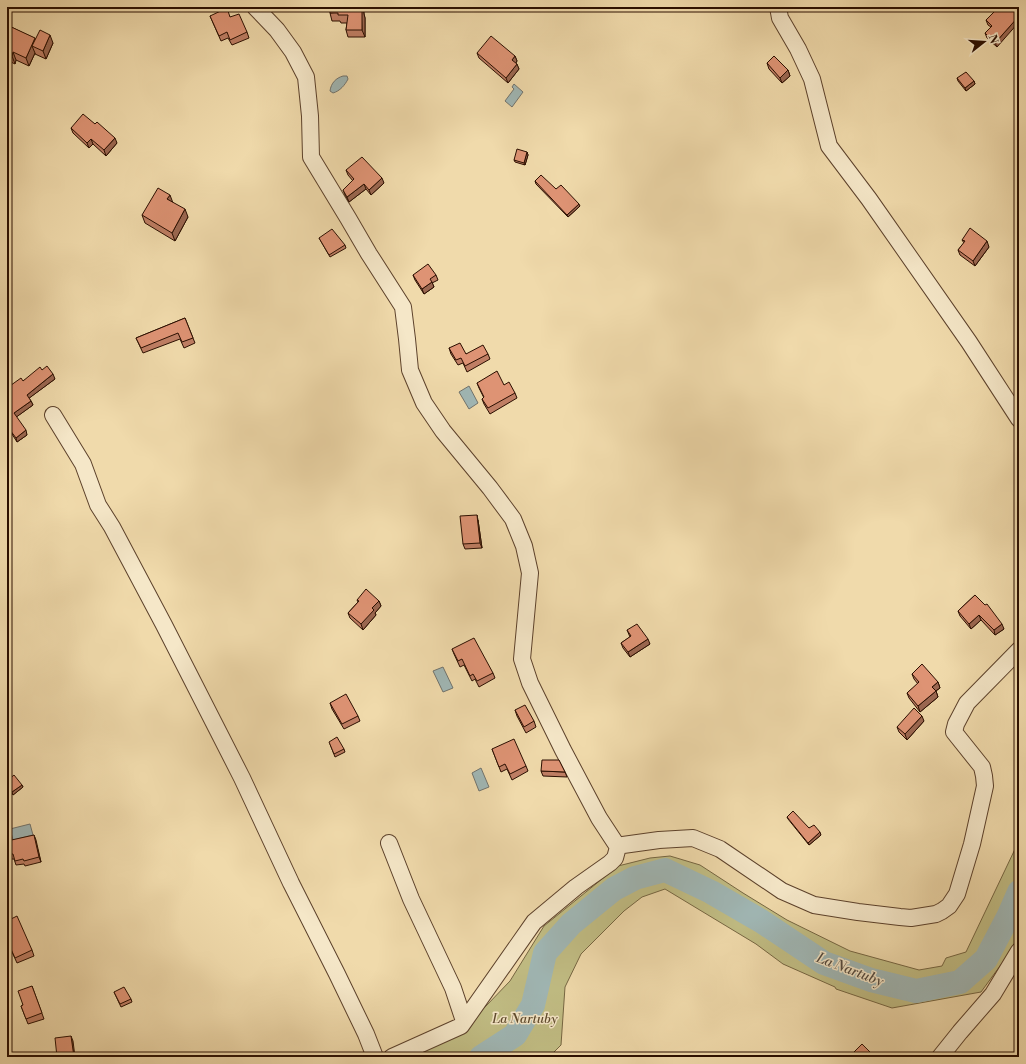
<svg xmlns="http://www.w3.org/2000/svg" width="1026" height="1064" viewBox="0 0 1026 1064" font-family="'Libre Bodoni',serif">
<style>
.green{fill:#c1bd84;stroke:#766642}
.water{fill:#a0b7b5;stroke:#71736d}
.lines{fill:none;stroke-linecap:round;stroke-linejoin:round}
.river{stroke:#a0b7b5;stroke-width:24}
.street-casing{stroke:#5c412b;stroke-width:18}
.street{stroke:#f5e7c8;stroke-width:16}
.wall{fill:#bf7e64;stroke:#2a0e00}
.shaded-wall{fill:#9b6751;stroke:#2a0e00}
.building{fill:#de9374;stroke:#2a0e00}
.labels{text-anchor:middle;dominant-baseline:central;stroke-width:3;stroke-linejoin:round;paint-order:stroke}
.park-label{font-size:13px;font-style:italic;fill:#5f4b2e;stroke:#f5e7c8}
.water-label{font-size:14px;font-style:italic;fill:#53493f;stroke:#f5e7c8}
</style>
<rect width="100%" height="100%" fill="#f0daab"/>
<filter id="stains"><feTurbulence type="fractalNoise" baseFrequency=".005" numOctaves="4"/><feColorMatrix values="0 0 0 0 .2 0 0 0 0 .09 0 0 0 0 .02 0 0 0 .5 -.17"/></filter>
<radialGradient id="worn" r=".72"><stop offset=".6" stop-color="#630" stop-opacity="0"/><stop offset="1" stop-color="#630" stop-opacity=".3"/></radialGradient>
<path class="green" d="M1019 834V940L981 992 892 1008 836 989 835 987 783 964 756 944 665 889 642 897 624 911 581 954 565 987 561 1045 549 1057H408L462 1031 510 981 544 926 618 866 650 858 670 856 700 865 743 893 787 920 850 951 919 970 942 966 946 958 966 952 1016 847Z"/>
<path class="water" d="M343 76H347L348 79C345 85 340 91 333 93L330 91C331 83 336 78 343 76Z
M514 84 523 92 512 107 505 101 514 89 512 87Z
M469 386 478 403 469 409 459 392Z
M443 667 453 688 443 692 433 671Z
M481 768 489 787 479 791 472 773Z
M30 824 33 835 13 840 10 829Z"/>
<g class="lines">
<path class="river" d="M481 1057 515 1035 533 1005 545 953 571 924 614 889 635 878 665 870 711 892 761 921 824 963 871 980 916 991 960 982 986 959 1009 915 1019 892"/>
<g class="street-casing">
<path id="street" d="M255 7 277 30 293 52 306 77 310 116 311 157 348 218 369 254 403 307 407 339 410 370 424 403 443 431 490 488 513 519 524 546 530 573 522 659 530 683 563 750 599 818 618 847
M778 7 780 18 798 49 812 79 829 146 869 199 969 342 1019 419
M53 415 83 464 98 505 112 527 164 625 242 778 291 883 337 974 366 1034 375 1057
M389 843 411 899 453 988 464 1021
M392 1057 461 1026 534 922 576 887 610 863 615 858 618 847 623 845 659 840 693 838 720 849 782 891 814 905 858 912 900 917 911 918 936 914 942 911 949 906 957 894 972 844 985 786 984 776 982 767 954 732 956 724 967 703 1019 650
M940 1057 960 1032 993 994 1019 951"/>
</g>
<use href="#street" class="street"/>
</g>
<path class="wall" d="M999 7 997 47 987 38 985 33 991 27 988 25 986 20Z
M364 9V14L365 18V37H348L346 30 347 23H341L340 21H332L330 13Z
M210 16 230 17 247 32 249 38 232 45 228 38 221 41Z
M7 25 36 39 53 43 46 59 35 54V53L29 66 16 60 15 64 7 60Z
M477 53 515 56 517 61 516 63 519 69 508 83 479 58Z
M767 63 788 70 790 76 782 83 769 69Z
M957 78 974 81 975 84 966 91 958 81Z
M71 128 117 143 106 156 93 144 89 148 73 133Z
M527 152 528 155 525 165 515 162 514 160Z
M346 170 384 183 371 195 366 189 349 202 345 195 343 190 353 181 348 175Z
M535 181 556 189 580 206 568 217 536 184Z
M172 202 188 217 175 241 145 223 142 215Z
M319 238 345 245 346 248 330 257Z
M962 240 989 247 975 266 960 255 958 250 964 243Z
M413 275H436L438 280 432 283 434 287 424 294 415 280Z
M185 318 195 343 184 348 180 339 143 353 136 338Z
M449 348 466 354H488L490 359 467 372 463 363 458 365 451 354Z
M42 370 55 379 29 398 31 401 33 405 16 417 27 435 17 442 12 434 7 438 23 381Z
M477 383 504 385 515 393 517 398 490 414 484 404 482 399 484 398 479 388Z
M478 520 482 548 465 549 463 544Z
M975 595 1004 629 995 635 981 620 971 629 960 616 958 611Z
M357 600 379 601 381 606 375 613 376 615 363 630 350 618 348 613 358 602Z
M627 630 650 644 630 657 623 648 621 643 630 637Z
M452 649 493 673 495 678 479 687 475 679 472 681 464 665 460 667 454 654Z
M912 674 938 682 940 688 936 691 938 697 920 712 909 698 907 693 918 684 914 679Z
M330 703 358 716 360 721 344 729 332 709Z
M515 710 534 721 536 727 526 733 517 716Z
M924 721 907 740 899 732 897 727Z
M330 744 344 749 345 752 335 757Z
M492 749 526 766 528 771 512 780 507 769 501 772Z
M541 771 565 772 567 777 543 776Z
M7 781 22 785 23 787 13 795 7 787Z
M787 817 809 828 821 835 809 845 788 819Z
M34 835 41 862 25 866 24 864 16 865 14 859H10L8 854Z
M7 921 32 950 34 956 17 963 7 941V933L9 932 7 927Z
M32 986 44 1019 28 1024 21 1006 23 1005Z
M114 992 131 999 132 1002 121 1007Z
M854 1052 875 1057H857Z"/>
<path class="shaded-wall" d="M361 7H363L364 14 365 18V37L362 30Z
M1019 16V22L997 47 995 43Z
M50 35 53 43 46 59 43 51Z
M35 38 32 46 35 53 29 66 26 58Z
M13 52 16 60 15 64 12 56Z
M515 56 517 61 514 65 512 60Z
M517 64 519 69 508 83 506 78Z
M788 70 790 76 782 83 780 78Z
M974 81 975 84 966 91 965 88Z
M115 138 117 143 106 156 104 150Z
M91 139 93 144 89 148 87 143Z
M527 152 528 155 525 165 524 163Z
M382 178 384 183 371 195 369 190Z
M364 184 366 189 349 202 347 197Z
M170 195 173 203 167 199Z
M579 204 580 206 568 217 567 215Z
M185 209 188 217 175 241 172 233Z
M987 241 989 247 975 266 973 261Z
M432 282 434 287 424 294 422 289Z
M53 374 55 379 28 399 27 395Z
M31 401 33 405 15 418 14 413Z
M10 430 12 434 7 438V432Z
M26 430 27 435 17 442 16 438Z
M477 515 478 520 482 548 480 543Z
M379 601 381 606 375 613 376 615 363 630 361 624 372 608Z
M979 615 981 620 971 629 969 624Z
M1002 624 1004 629 995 635 994 630Z
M648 639 650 644 630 657 628 652Z
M938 682 940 688 934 692 932 687Z
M936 691 938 697 920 712 918 706Z
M922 716 924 721 907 740 905 734Z
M22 785 23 787 13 795 12 792Z
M820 832 821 835 809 845 808 843Z
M34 835 36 840 41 862 39 857Z
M71 1036 73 1041 75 1057H74Z"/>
<path class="building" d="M329 7H361V10H362V30H346L348 15H338V13H330Z
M999 7H1019V16L995 43 985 33 992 26 986 20Z
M227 8 230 17 239 14 247 32 230 40 227 32 219 36 210 16Z
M7 25 35 38 26 58 13 52 12 56 7 54Z
M40 30 50 35 43 51 32 46Z
M491 36 515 56 512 60 517 64 506 78 477 53Z
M774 56 788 70 780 78 767 63Z
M966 72 974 81 965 88 957 78Z
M83 114 95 124 97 122 115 138 104 150 91 139 87 143 71 128Z
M517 149 527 152 524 163 514 160Z
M362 157 382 178 369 190 364 184 347 197 343 190 354 179 346 170Z
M541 175 556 189 561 185 579 204 567 215 535 181Z
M158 188 170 195 167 199 185 209 172 233 142 215Z
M970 228 987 241 973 261 958 250 965 241 962 240Z
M332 229 345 245 329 255 319 238Z
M428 264 436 275 430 279 432 282 422 289 413 275Z
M185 318 193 338 182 342 178 333 141 348 136 338Z
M460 343 466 354 483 345 488 354 465 366 461 358 456 360 449 348Z
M47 366 53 374 27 395 31 401 14 413 26 430 16 438 10 430 7 432V388L21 378 23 381 40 367 42 370Z
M497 371 504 385 509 382 515 393 488 408 482 399 484 397 477 383Z
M477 515 480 543 463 544 460 516Z
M366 589 379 601 372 608 374 610 361 624 348 613 359 601 357 600Z
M975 595 985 605 987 604 1002 624 994 630 979 615 969 624 958 611Z
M637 624 648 639 628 652 621 643 631 636 627 630Z
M474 638 493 673 477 681 473 674 470 676 462 659 458 661 452 649Z
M922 664 938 682 932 687 936 691 918 706 907 693 919 682 912 674Z
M346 694 358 716 342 724 330 703Z
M525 705 534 721 524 727 515 710Z
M914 708 922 716 905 734 897 727Z
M337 737 344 749 334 754 329 742Z
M514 739 526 766 510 774 505 764 499 767 492 749Z
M542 760H559L565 772 541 771Z
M14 775 22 785 12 792 7 786V781Z
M793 811 809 828 814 825 820 832 808 843 787 817Z
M34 835 39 857 24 861 23 859 15 861 13 854H8L7 851V841Z
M17 916 32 950 15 958 7 940V933L10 932 7 926V921Z
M32 986 42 1013 26 1019 21 1006 23 1005 18 991Z
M124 987 131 999 120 1004 114 992Z
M71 1036 74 1057H57L55 1038Z
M862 1044 875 1057H861L854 1052Z
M894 1055 898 1057H892Z"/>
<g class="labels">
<g class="park-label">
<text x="525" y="1019">La Nartuby</text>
</g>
<g class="water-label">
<text transform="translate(850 970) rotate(21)">La Nartuby</text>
</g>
</g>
<rect width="1026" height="1064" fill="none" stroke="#f0daab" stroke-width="24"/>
<rect x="8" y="8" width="1010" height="1048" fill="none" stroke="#2a0e00" stroke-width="2"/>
<rect x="12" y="12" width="1002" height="1040" fill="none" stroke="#2a0e00"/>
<g transform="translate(984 42) rotate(73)" stroke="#f5e7c8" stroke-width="3" paint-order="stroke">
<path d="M0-3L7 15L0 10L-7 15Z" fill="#2a0e00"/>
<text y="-6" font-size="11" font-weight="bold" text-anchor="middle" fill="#2a0e00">N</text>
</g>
<rect width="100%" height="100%" filter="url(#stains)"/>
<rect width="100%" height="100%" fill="url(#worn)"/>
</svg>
